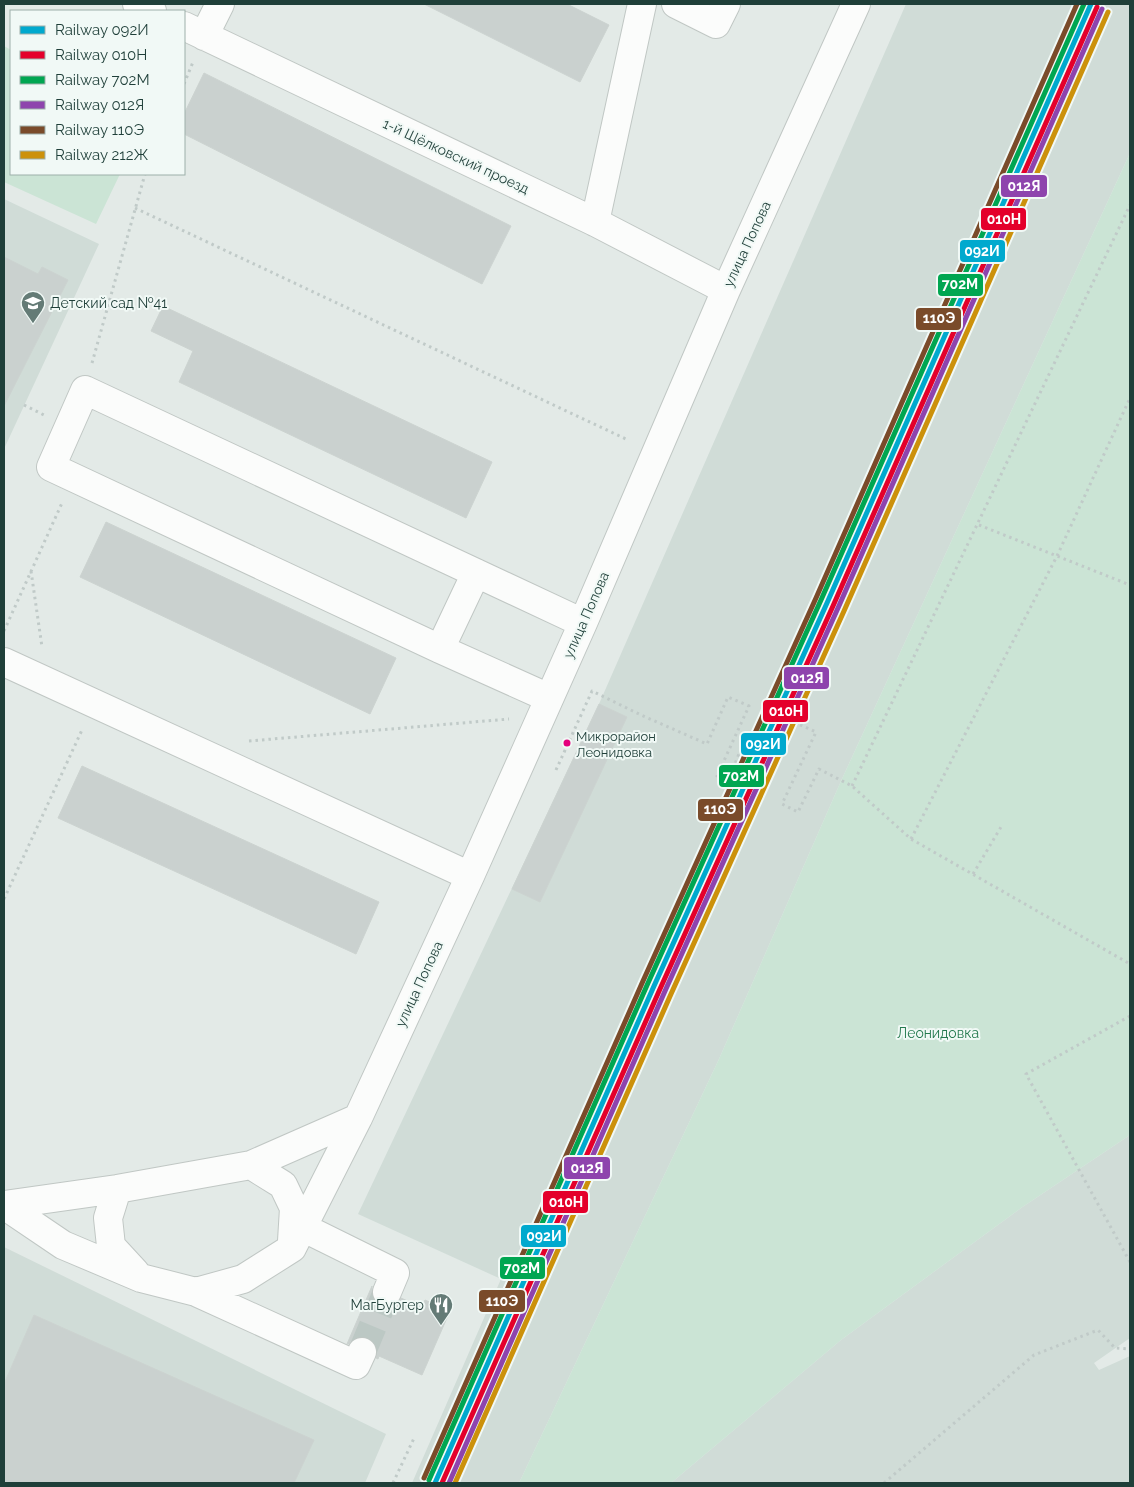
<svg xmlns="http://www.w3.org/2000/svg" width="1134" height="1487" viewBox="0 0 1134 1487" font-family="Raleway,sans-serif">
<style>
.built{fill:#d0dcd7}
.green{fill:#cbe4d5}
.building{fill:#cad1cf;stroke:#ccd3d0}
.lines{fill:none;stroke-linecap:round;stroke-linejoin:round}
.minor-tunnel{stroke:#bcc8c4;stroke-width:28;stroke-dasharray:28 14;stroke-linecap:butt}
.minor-casing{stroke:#c0c7c4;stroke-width:30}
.path{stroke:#c0cac8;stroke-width:3;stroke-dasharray:2.5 4;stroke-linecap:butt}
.minor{stroke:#fbfcfb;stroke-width:28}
.rail-1-casing{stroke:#f1f9f6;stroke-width:9}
.rail-2-casing{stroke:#f1f9f6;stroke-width:9}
.rail-3-casing{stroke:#f1f9f6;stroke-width:9}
.rail-4-casing{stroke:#f1f9f6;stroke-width:9}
.rail-5-casing{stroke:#f1f9f6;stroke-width:9}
.rail-6-casing{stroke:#f1f9f6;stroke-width:9}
.rail-1{stroke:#00a9ce;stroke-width:5}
.rail-2{stroke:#e4002b;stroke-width:5}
.rail-3{stroke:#00a651;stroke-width:5}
.rail-4{stroke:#8e44ad;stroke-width:5}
.rail-5{stroke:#7a4b2a;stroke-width:5}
.rail-6{stroke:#cc910b;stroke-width:5}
.bus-dot{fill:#e5007d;stroke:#f1f9f6;stroke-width:2}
.labels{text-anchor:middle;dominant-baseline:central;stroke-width:4;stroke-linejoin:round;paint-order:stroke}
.bus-label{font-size:13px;fill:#1f3f39;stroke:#f1f9f6;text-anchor:start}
.street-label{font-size:14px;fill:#1f3f39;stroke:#f1f9f6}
.poi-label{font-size:14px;fill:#1f3f39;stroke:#f1f9f6;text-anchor:start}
.park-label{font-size:14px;fill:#257a4f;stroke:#f1f9f6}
.line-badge{stroke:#f1f9f6;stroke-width:2}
.badge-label{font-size:14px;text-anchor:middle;font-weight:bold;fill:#fff}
</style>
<rect width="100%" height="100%" fill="#e3eae7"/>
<path class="built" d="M906 4H1130V153L841 781 719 1059 519 1483H412L501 1279 358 1214 599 704Z
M4 199 99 244 4 449Z
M1130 1135V1295L1129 1296 1130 1298V1338L1094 1363 1099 1370 1130 1356V1483H671L841 1340 1021 1208Z
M4 1247 386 1434 365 1483H4Z"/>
<path class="green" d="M4 46 11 50V174H120L96 224 4 182Z
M1130 153V1135L1021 1208 841 1340 671 1483H519L719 1059 841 781Z"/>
<path class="building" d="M424 4H567L609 25 580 82Z
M204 73 511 226 482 284 184 134V114Z
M4 257 38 274 42 267 68 280 4 406Z
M163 306 492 462 466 518 179 382 193 351 151 331Z
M106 522 396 658 370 714 80 577Z
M599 704 627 717 540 902 512 889Z
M82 766 379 902 356 954 58 818Z
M372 1286V1294L374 1301 381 1307 388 1308 396 1305 401 1298 421 1307 425 1300 450 1311 422 1375 379 1356 378 1359 376 1358 377 1350 375 1343 368 1338 360 1337 353 1339 349 1344H347Z
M34 1315 314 1440 294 1483H4V1384Z"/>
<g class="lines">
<path class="minor-tunnel" d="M362 1352 387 1292"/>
<g class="minor-casing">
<path id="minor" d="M137 4 152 11
M676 4 716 24 726 4
M184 26 595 222 726 290
M204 36 220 4
M595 222 642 4
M440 649 476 573
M4 662 470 876
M549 698 440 649 51 467 85 390 583 623
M251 1165 283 1185 294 1208 292 1241
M117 1189 108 1218 111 1246 135 1272
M4 1205 117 1189 251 1165 358 1118
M4 1205 63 1245 141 1278 196 1292 243 1279 292 1248
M302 1227 395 1273 387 1292
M292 1248 358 1118 470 876 583 623 726 290 856 4
M196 1292 356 1365 362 1352"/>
</g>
<path class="path" d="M184 84 193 62
M135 208 628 440
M92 363 145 174
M24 405 44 415
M979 525 1130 585
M31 571 42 647
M4 631 62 503
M249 741 509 719
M556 770 592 691 641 715 707 744 728 697 749 706 717 776 728 781 745 739 782 754 796 723 816 732 782 804 798 812 819 769 852 786 911 839 1130 964
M852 786 1130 205
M911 839 1057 556 1130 398
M973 874 1001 827
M4 899 82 730
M1130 1016 1026 1074 1130 1262
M393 1483 415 1436
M884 1483 1034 1355 1098 1330 1115 1348 1130 1349"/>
<use href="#minor" class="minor"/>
<g class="rail-1-casing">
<path id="rail-1" d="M435 1483 654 986 827 603 1091 4"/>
</g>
<g class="rail-2-casing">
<path id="rail-2" d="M442 1483 660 989 833 606 1097 7"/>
</g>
<g class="rail-3-casing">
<path id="rail-3" d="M429 1480 648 983 821 600 1084 4"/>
</g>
<g class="rail-4-casing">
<path id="rail-4" d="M449 1483 665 991 838 608 1102 9"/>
</g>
<g class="rail-5-casing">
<path id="rail-5" d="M424 1478 643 981 816 598 1077 4"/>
</g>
<g class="rail-6-casing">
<path id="rail-6" d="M455 1483 671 994 844 611 1108 12"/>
</g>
<use href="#rail-1" class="rail-1"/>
<use href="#rail-2" class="rail-2"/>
<use href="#rail-3" class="rail-3"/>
<use href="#rail-4" class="rail-4"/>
<use href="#rail-5" class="rail-5"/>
<use href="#rail-6" class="rail-6"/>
</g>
<defs>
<g id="school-pin" transform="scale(1.25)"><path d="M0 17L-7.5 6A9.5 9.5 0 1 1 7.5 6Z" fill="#647b76" stroke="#f1f9f6"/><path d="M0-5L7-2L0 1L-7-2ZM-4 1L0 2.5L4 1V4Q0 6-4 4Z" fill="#fff"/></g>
<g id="restaurant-pin" transform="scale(1.25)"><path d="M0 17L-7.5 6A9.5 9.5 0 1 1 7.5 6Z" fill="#647b76" stroke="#f1f9f6"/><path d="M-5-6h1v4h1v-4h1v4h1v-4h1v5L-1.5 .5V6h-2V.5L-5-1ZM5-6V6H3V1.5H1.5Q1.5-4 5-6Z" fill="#fff"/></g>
</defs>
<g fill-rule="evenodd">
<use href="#school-pin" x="33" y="303"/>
<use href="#restaurant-pin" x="441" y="1305"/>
</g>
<circle class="bus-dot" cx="567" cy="743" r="4.5"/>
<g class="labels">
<g class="bus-label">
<text x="576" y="736">Микрорайон<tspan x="576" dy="16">Леонидовка</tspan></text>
</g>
<g class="street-label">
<text transform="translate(456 156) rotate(25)">1-й Щёлковский проезд</text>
<text transform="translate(747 244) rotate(-65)">улица Попова</text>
<text transform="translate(586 615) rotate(-66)">улица Попова</text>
<text transform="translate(419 984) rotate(-65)">улица Попова</text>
</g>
<g class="poi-label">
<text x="50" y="303">Детский сад №41</text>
<text x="424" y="1305" text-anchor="end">МагБургер</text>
</g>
<g class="park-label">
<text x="938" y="1033">Леонидовка</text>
</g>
</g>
<g class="line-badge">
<rect x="1000" y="174" width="48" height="24" rx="5" fill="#8e44ad"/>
<rect x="980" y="207" width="47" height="24" rx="5" fill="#e4002b"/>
<rect x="959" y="239" width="47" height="24" rx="5" fill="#00a9ce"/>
<rect x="937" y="273" width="47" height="24" rx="5" fill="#00a651"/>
<rect x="915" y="307" width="47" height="24" rx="5" fill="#7a4b2a"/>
<rect x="783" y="666" width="47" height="24" rx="5" fill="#8e44ad"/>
<rect x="762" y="699" width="47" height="24" rx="5" fill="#e4002b"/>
<rect x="740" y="732" width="47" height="24" rx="5" fill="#00a9ce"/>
<rect x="718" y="764" width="47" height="24" rx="5" fill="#00a651"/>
<rect x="697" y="798" width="47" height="24" rx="5" fill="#7a4b2a"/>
<rect x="563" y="1156" width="48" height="24" rx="5" fill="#8e44ad"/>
<rect x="542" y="1190" width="47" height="24" rx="5" fill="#e4002b"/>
<rect x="520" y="1224" width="47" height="24" rx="5" fill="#00a9ce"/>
<rect x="499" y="1256" width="47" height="24" rx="5" fill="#00a651"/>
<rect x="478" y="1289" width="48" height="24" rx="5" fill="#7a4b2a"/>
</g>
<g class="badge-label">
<text x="1024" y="191">012Я</text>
<text x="1004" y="224">010Н</text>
<text x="982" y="256">092И</text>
<text x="960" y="289">702М</text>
<text x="939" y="323">110Э</text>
<text x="807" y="683">012Я</text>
<text x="786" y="716">010Н</text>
<text x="763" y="749">092И</text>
<text x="741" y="781">702М</text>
<text x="720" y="814">110Э</text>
<text x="587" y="1173">012Я</text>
<text x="566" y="1207">010Н</text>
<text x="544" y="1241">092И</text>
<text x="522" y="1273">702М</text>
<text x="502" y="1306">110Э</text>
</g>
<rect width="1134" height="1487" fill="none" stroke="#1f3f39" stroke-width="10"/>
<rect x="10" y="10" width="175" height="165" fill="#f1f9f6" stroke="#9dafaa"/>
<rect x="20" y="26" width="25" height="8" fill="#00a9ce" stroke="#9dafaa"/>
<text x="55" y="35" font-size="15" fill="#1f3f39">Railway 092И</text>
<rect x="20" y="51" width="25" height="8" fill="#e4002b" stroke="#9dafaa"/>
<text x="55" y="60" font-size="15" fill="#1f3f39">Railway 010Н</text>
<rect x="20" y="76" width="25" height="8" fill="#00a651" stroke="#9dafaa"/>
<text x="55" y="85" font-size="15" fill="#1f3f39">Railway 702М</text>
<rect x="20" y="101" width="25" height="8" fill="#8e44ad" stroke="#9dafaa"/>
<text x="55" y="110" font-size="15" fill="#1f3f39">Railway 012Я</text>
<rect x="20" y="126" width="25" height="8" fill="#7a4b2a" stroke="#9dafaa"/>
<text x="55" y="135" font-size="15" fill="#1f3f39">Railway 110Э</text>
<rect x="20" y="151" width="25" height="8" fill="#cc910b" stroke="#9dafaa"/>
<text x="55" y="160" font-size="15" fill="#1f3f39">Railway 212Ж</text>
</svg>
